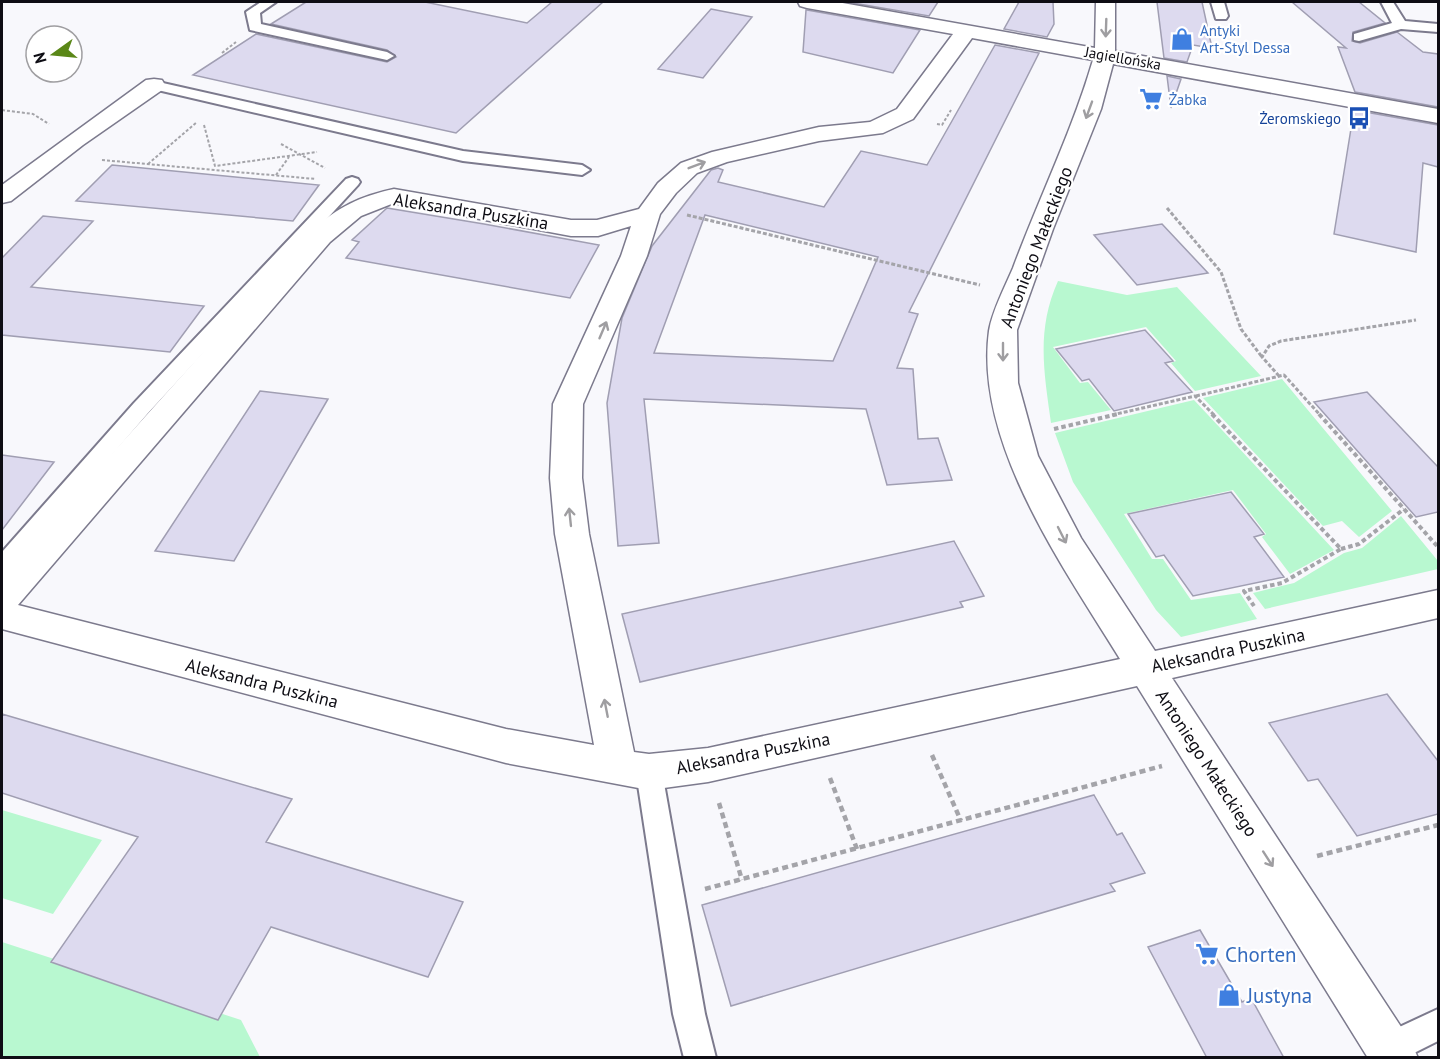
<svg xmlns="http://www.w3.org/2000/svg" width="1440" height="1059" viewBox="0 0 1440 1059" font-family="'PT Sans',sans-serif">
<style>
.green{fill:#b8f8d0}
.building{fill:#dddaef;stroke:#a09eb2;stroke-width:1.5;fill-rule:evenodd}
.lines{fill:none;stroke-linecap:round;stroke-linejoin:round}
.lane-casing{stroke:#7c7a8d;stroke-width:4}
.street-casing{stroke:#7c7a8d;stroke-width:3}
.path-far3{stroke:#a4a4a9;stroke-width:2;stroke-dasharray:3 2;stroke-linecap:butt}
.path-far2{stroke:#a4a4a9;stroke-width:3;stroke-dasharray:4 2;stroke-linecap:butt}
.path-far1{stroke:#a4a4a9;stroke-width:4;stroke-dasharray:4.5 3;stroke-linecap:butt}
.path{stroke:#a4a4a9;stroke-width:4.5;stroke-dasharray:6 4;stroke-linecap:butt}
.lane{fill:#fff;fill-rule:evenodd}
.street{fill:#fff;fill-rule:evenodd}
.oneway{stroke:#9f9ea1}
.labels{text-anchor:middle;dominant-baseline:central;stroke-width:4.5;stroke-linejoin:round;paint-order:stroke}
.far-shop-label{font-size:15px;fill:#366cbe;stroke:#fff;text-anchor:start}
.far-street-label{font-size:15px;fill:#0e0d14;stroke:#fff}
.far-transit-label{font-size:15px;fill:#164399;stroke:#fff;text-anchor:end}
.street-label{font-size:18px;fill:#0e0d14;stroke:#fff}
.near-shop-label{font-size:21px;fill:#366cbe;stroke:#fff;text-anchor:start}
</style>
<rect width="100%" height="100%" fill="#f8f8fc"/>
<path class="green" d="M1058 281 1127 295 1177 287 1261 376 1195 391 1171 363 1176 361 1146 327 1053 347 1080 383 1088 382 1111 410 1051 423C1044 372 1036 330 1058 281Z
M1282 379 1392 511 1359 537 1342 521 1323 526 1203 398Z
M1194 400 1334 550 1290 574 1262 537 1266 534 1233 490 1124 514 1152 559H1163L1191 600 1240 593 1257 619 1181 637 1156 610 1073 482 1055 433Z
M1401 516 1438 561V569L1265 609 1253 593 1294 583 1344 553 1362 548Z
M2 810 102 840 53 914 2 898Z
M2 942 241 1020 260 1057 2 1058Z"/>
<path class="building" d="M306 2H425L527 23 552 2H603L456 133 193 75 256 34 387 62 396 57 387 50 271 24Z
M847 2H938L929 16Z
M1019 2H1053L1054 24 1047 37 1004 29Z
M1157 2H1202L1212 48 1193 45 1187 62 1164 58Z
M1292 2H1359L1385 23 1353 32 1352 41 1360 43 1397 32 1423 52 1438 54V107L1355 92 1338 47 1346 48Z
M711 9 752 17 703 78 658 69Z
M806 10H807L920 30 893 73 803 52Z
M995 45 1039 53 909 312 918 314 897 368 913 369 918 439 938 438 952 480 887 485 866 409 644 399 659 543 618 546 607 403 622 318 652 246 711 170 718 168 723 170 718 182 824 207 861 151 927 165ZM705 215 878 257 833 361 654 353Z
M1167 76 1181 79 1171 108Z
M1354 110 1438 125V167L1423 163 1416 252 1334 234Z
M112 165 319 185 293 221 76 201Z
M387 208 484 224 599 245 570 298 346 258 359 242 352 240Z
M43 216 93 221 31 287 204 306 170 352 2 335V258Z
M1162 224 1208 273 1137 285 1094 235Z
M1145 330 1173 361 1165 363 1192 392 1114 411 1089 379 1082 381 1056 349Z
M260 391 328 399 234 561 155 551Z
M1367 392 1438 467V512L1416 517 1314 402Z
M2 455 54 462 2 530Z
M1231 492 1264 534 1254 537 1284 577 1193 596 1164 555 1156 557 1128 514Z
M954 541 984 596 960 602 963 607 640 682 622 614Z
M1387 694 1438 761V814L1357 836 1318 779 1308 781 1269 723Z
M2 714 292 799 266 842 463 902 428 977 271 927 218 1020 51 962 138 837 2 793Z
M1094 795 1117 835 1122 833 1145 873 1110 884 1115 891 731 1006 702 905Z
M1200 930 1242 1002 1251 998 1284 1058H1207L1148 947Z"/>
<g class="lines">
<g class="lane-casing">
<path id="lane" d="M261 2H276L260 13 261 24 387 52 394 56 387 60 250 30 246 12Z
M1211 2H1224L1228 16 1226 19H1216Z
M1381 2H1393L1405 21 1438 24V32L1401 29 1359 41 1354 40V34L1392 23Z
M154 81 463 151 582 165 590 170 582 175 463 161 149 88 147 85Z
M352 177 358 179 360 182 358 185 148 413 10 573 2 576V552L134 403 346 179Z
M649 760 658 764 662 772 705 1014 716 1058H684L673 1014 636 772 640 764Z
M1438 1009V1041L1404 1058H1377L1373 1048 1378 1037Z"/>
</g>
<g class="street-casing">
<path id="street" d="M798 2H837L1095 48 1096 2H1115V51L1438 109V123L1113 64 1101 109 1053 229 1017 330 1018 383 1038 456 1081 538 1155 651 1438 590V618L1172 678 1411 1042 1418 1058H1368L1137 686 708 782 649 790 506 763 2 629V576L312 231C337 207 361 196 394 189L571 220H597L639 209 658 183 681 163 712 152 819 127 870 122 897 109 953 34 807 8 800 6ZM972 38 1093 60C1072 132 1039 198 1013 268 1005 287 992 311 989 331 974 443 1064 568 1120 659L708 748 649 754 634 752 589 534 582 478 583 404 647 256 660 214 676 193 697 173 727 162 819 141 883 133 913 119ZM394 203 571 236H598L631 226 621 256 553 404 550 478 555 534 594 745 506 729 18 605 330 242 361 216Z
M154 79 162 80 165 85 162 90 83 145 11 201 2 203V185L146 80Z"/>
</g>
<path class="path-far3" d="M222 53 236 42
M2 110 33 114 49 124
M937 124 942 125 951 110
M204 125 215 166 317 152
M281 144 325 168
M102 160 316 179
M148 164 197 122
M276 175 289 157"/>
<path class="path-far2" d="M1167 208 1221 272 1241 329 1262 357
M687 215 980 285
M1279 376 1262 357 1269 346 1281 341 1416 320
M1196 396 1284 375 1320 415
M1112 415 1195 396 1214 415"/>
<path class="path-far1" d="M1212 414 1341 549 1282 583 1244 591 1254 606
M1319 414 1438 547
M1054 429 1118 414
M1341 549 1359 544 1404 509"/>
<path class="path" d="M932 755 961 821
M830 778 857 849
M719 803 742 880
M1317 856 1438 825
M705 889 1162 766"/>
<use href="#lane" class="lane"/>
<use href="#street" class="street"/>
</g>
<defs><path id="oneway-shaft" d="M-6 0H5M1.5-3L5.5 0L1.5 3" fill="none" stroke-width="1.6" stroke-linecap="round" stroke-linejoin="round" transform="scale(1.5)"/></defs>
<g class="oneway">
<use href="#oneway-shaft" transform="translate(1106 28) rotate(92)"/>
<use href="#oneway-shaft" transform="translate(1089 110) rotate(110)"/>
<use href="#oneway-shaft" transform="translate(697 165) rotate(-21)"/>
<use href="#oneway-shaft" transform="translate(603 330) rotate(-67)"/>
<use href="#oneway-shaft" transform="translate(1003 352) rotate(90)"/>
<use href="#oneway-shaft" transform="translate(570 517) rotate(-96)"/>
<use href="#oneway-shaft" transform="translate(1062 535) rotate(63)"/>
<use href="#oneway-shaft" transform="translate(606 708) rotate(-101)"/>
<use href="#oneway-shaft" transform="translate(1268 859) rotate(57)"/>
</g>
<defs>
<g id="shop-bare" transform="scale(1.8)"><path d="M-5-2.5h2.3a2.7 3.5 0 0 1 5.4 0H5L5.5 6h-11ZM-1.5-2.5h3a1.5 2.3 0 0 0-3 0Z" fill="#3f7fe0" stroke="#fff" stroke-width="2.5" paint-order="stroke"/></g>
<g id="supermarket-bare" transform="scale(1.8)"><path d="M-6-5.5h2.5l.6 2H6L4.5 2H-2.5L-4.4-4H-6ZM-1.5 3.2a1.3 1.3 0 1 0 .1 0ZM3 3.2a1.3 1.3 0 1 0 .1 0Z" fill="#3f7fe0" stroke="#fff" stroke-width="2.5" paint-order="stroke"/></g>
<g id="bus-bare" transform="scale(1.8)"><path d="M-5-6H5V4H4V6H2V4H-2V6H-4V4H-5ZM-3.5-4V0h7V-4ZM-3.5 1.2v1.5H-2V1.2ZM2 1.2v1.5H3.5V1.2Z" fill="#1a4fb4" stroke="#fff" stroke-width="2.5" paint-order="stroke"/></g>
</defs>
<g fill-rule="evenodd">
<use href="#shop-bare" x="1182" y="39"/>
<use href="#supermarket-bare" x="1151" y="99"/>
<use href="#bus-bare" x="1359" y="118"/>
<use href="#supermarket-bare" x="1207" y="954"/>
<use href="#shop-bare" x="1229" y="995"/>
</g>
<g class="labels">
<g class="far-shop-label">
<text x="1200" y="30">Antyki<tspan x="1200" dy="17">Art-Styl Dessa</tspan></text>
<text x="1169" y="99">Żabka</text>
</g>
<g class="far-street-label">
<text transform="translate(1123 58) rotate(10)">Jagiellońska</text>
</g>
<g class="far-transit-label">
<text x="1341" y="118">Żeromskiego</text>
</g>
<g class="street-label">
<text transform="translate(471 211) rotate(9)">Aleksandra Puszkina</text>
<text transform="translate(1036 247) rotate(-69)">Antoniego Małeckiego</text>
<text transform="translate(1228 650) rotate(-12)">Aleksandra Puszkina</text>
<text transform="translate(262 683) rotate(14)">Aleksandra Puszkina</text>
<text transform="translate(753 753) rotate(-11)">Aleksandra Puszkina</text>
<text transform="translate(1207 763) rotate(57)">Antoniego Małeckiego</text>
</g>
<g class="near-shop-label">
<text x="1225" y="954">Chorten</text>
<text x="1247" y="995">Justyna</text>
</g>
</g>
<rect width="1440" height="1059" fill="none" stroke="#0e0d14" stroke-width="6"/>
<g transform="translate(54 54) rotate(255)"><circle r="28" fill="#ffffff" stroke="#9f9ea1" stroke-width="1.5"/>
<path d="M0-4.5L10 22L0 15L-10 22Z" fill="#5a8717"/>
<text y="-9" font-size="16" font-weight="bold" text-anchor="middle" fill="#0e0d14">N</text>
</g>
</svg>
